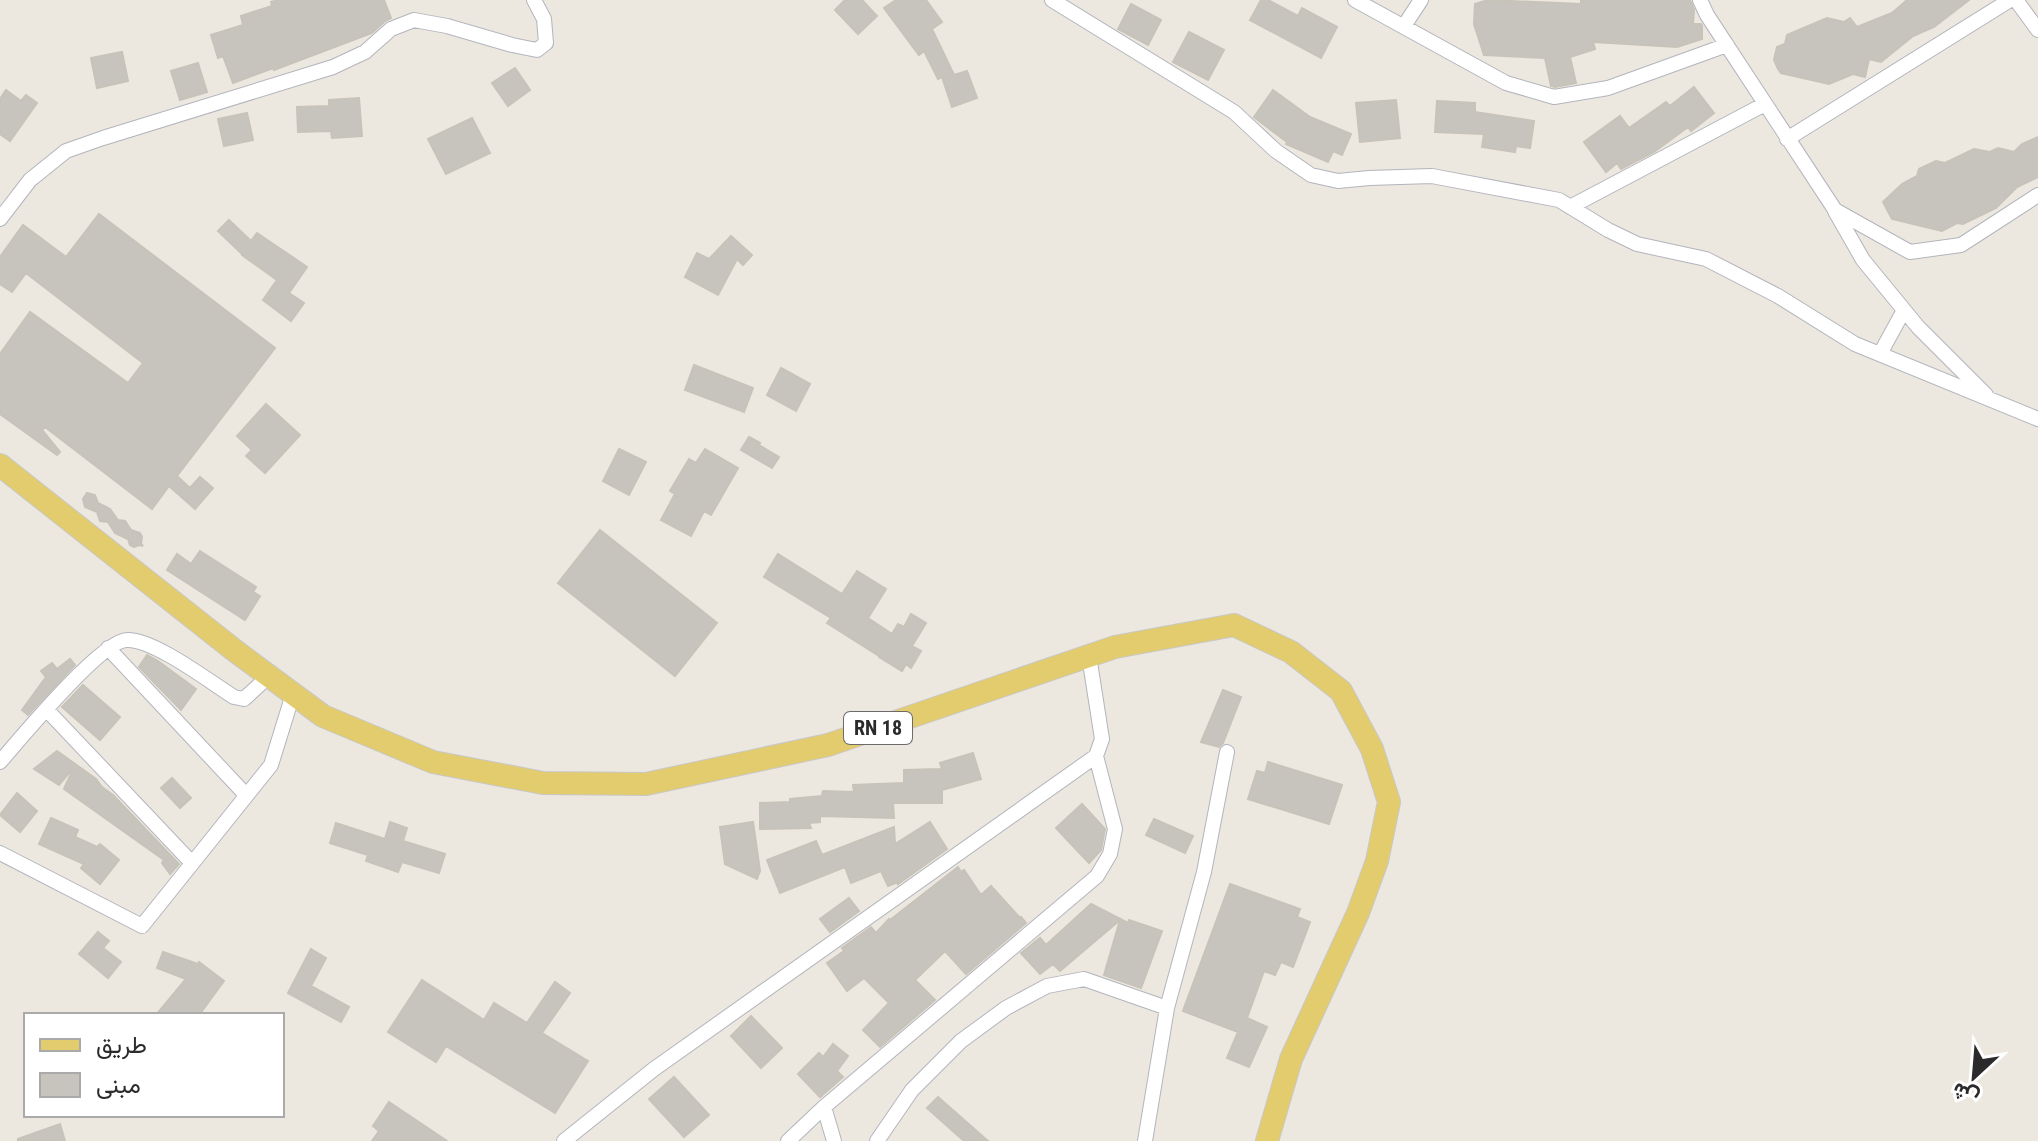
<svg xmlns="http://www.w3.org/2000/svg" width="2038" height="1141" viewBox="0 0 2038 1141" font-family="'Roboto Condensed',Vazirmatn,sans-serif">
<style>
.building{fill:#c7c4be;stroke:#c7c3b9;stroke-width:2}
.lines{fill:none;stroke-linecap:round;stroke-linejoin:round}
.minor-casing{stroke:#b3b5bd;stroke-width:16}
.primary-casing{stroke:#c8c8c8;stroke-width:24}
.minor{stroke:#fff;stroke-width:14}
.primary{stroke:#e2cc6e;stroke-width:22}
.labels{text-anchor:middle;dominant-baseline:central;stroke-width:6;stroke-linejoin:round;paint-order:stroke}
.shield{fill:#fff;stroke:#6b6b6b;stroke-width:2}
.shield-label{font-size:20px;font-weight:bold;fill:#2b2b2b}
</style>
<rect width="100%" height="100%" fill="#ece7df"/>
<path class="building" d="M278 0H384L391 18 385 21 372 33 274 70 273 68 233 83 223 56 218 58 211 35 243 25 241 16 272 6 271 2Z
M845 0H862L877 16 858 34 835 10Z
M896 0H926L942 22 932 29 954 75 967 71 977 98 952 107 942 77 938 79 924 51 919 55 884 8Z
M1261 0H1268L1298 16 1302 8 1337 27 1321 58 1250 20Z
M1488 0 1581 4V0H1690L1694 10 1693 24H1701L1702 26V39L1677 47 1593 42 1595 49 1570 57 1576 83 1555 87 1551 86 1545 58 1484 55 1474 24 1475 4Z
M1907 0H1969L1934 27 1913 36 1881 62 1869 59 1865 77 1853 74 1829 84 1781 73 1778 69 1774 60 1777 47 1785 44 1787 35 1827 18 1844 22 1850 18 1857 27 1892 13Z
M1131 4 1161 20 1148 45 1118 29Z
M1189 32 1224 50 1208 80 1173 62Z
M122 52 128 81 97 88 91 58Z
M198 63 207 92 180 100 171 71Z
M515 68 530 90 508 106 492 83Z
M1694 87 1714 113 1691 131 1688 127 1654 152 1621 169 1617 163 1606 172 1584 142 1620 116 1629 128 1666 102 1670 106Z
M6 90 21 101 26 95 37 103 10 141 0 134V99Z
M1273 90 1310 117 1351 134 1342 155 1333 151 1328 162 1286 144 1287 142 1254 117Z
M359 98 362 136 332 138 331 131 298 132 297 107 329 106V100Z
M1396 100 1400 138 1360 142 1356 103Z
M1437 101 1475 103V112L1534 121 1530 148 1516 146 1515 152 1482 147 1484 134 1435 132Z
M247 113 253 140 224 146 218 119Z
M472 118 490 153 446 174 428 139Z
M2038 137V177L2017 187 1996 208 1963 224 1957 223 1942 231 1892 219 1883 202 1902 184 1917 176 1919 169 1936 161 1945 163 1974 149 1990 152 1998 148 2014 152 2022 144Z
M99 214 275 348 177 476 190 488 200 477 213 488 195 509 169 486 152 509 45 427 42 430 60 452 57 455 0 414V354L30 312 128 383 143 363 26 273 12 292 0 284V257L23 225 66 257Z
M229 220 251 241 257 233 307 267 289 293 304 303 291 321 263 300 277 280 242 255V254L218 231Z
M731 236 752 255 743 265 737 259 718 295 685 277 697 253 709 259Z
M694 365 753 388 744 412 685 390Z
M781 368 810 384 796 411 767 395Z
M266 404 300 435 265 473 246 456 252 450 237 436Z
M749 437 760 443 759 445 779 457 772 468 741 450Z
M619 449 646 462 629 495 603 481Z
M705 449 738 468 711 515 704 511 691 536 661 520 675 494 670 491 689 459 696 463Z
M87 493 95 495 98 503 110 509 118 520 125 521 131 530 140 533 142 537 141 544 143 546 140 545 134 547 130 545 128 539 115 533 108 522 100 521 97 512 85 507 83 499Z
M600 530 717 623 675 676 558 583Z
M200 551 256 587 253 592 260 596 245 620 167 570 177 554 191 564Z
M778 554 842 594 857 571 886 589 868 618 892 634 898 624 904 627 911 614 926 623 912 646 921 651 911 668 906 664 902 671 879 657V656L827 623 831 618 764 577Z
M147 655 158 661 196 689 181 710 139 667Z
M70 659 75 665 28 715 22 710 46 677 41 671 52 663 57 669Z
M83 685 120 717 100 740 62 707Z
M1223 690 1241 697 1223 743 1219 747 1201 742Z
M57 751 96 779 102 787 113 795 179 864 170 874 162 863 164 860 64 789 74 767 59 785 34 769Z
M973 753 981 779 942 790V803H893L894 818 820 816V822L809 823 811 828 760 829V803L790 802V799L822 796 823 791 854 792 853 785 904 783V770L942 769 940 763Z
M1268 762 1342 785 1329 824 1248 799 1257 771 1265 773Z
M172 778 191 798 180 808 161 788Z
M17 793 37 811 20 832 0 815Z
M1082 804 1105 829 1101 850 1089 863 1056 828Z
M51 818 78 830 75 837 97 847 100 844 119 860 100 884 81 868 84 864 39 844Z
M1154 819 1193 836 1185 853 1146 835Z
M390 822 407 828 403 841 445 854 439 873 402 862 398 872 366 861 368 855 330 843 336 823 385 839Z
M753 822 760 871 757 879 725 864 720 827Z
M930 822 947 849 898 884V882L888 886 881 871 851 883 845 867 780 893 767 860 816 841 822 855 894 827 895 844Z
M958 867 961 872 964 870 981 895 991 886 1020 918 1021 917 1026 923 966 974 945 951 915 980 935 1000 880 1047 863 1030 889 1003 864 978 847 991 827 963 844 951 842 948 871 927 876 933 889 919 890 920Z
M1230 884 1300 909 1297 917 1310 922 1293 967 1281 962 1275 975 1264 971 1247 1018 1267 1027 1249 1067 1227 1058 1238 1032 1183 1011Z
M849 898 859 911 830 932 820 919Z
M1091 904 1128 923 1129 920 1162 931 1141 988 1104 975 1120 920 1060 971 1053 964 1040 974 1021 953 1040 938 1046 945Z
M98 932 109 941 103 948 121 962 108 978 79 954Z
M311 949 326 958 311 986 349 1007 341 1022 288 993Z
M163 952 198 964 199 962 224 981 199 1015H156L186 979 157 968Z
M422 980 484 1020 494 1003 527 1023 555 982 570 993 542 1033 588 1061 555 1113 446 1046 436 1062 388 1032Z
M751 1016 782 1048 761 1068 731 1036Z
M833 1044 848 1056 837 1071 843 1077 820 1097 798 1074 819 1053 823 1057Z
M674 1077 709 1115 684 1137 649 1099Z
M938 1097 988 1141H964L927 1108Z
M389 1102 447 1141H372L379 1131 373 1126Z
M60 1124 65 1141H18V1139Z"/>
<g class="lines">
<g class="minor-casing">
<path id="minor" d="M1052 0 1234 112 1276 151 1311 175 1338 181 1369 178 1432 176 1559 200 1608 230 1637 244 1706 259 1778 296 1855 344 2038 419
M1355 0 1506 83 1554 97 1608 88 1727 45
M1700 0 1707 15 1835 210 1910 252 1961 245 2038 195
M2016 0 2038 30
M1404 26 1421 0
M1787 139 2010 0
M1570 207 1765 104
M1835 211 1863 260 1918 327 1986 395
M0 219 30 180 66 151 103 138 333 67 365 52 391 29 414 20 447 26 512 45 537 50 546 43 544 19 534 0
M1880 354 1904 310
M108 648 246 795
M46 709 191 862
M0 762C19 740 102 640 127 640 154 639 210 682 234 697L244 699 269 676
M0 853 142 926 271 765 293 694
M824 1107 834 1141
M564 1141 654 1069 1096 756 1102 739 1089 656
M788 1141 824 1107 1097 876 1110 854 1115 829 1096 756
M877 1141 912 1090 961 1041 1006 1008 1047 986 1084 979 1167 1008
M1145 1141 1167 1008 1204 872 1227 752"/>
</g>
<g class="primary-casing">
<path id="primary" d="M0 465 234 650 323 716 433 762 543 783 646 784 828 745 1115 647 1234 625 1291 652 1341 691 1372 749 1389 802 1377 861 1358 913 1291 1059 1267 1141"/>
</g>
<use href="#minor" class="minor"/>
<use href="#primary" class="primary"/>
</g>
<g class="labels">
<rect class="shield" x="844" y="712" width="68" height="32" rx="6"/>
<g class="shield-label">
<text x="878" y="728">RN 18</text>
</g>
</g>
<rect x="24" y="1013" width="260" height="104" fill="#ffffff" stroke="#aaaaaa" stroke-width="2"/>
<rect x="40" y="1039" width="40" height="12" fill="#e2cc6e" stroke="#aaaaaa" stroke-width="2"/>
<text x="96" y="1053" font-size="24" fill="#2b2b2b">طريق</text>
<rect x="40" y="1073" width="40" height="24" fill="#c7c4be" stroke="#aaaaaa" stroke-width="2"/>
<text x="96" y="1093" font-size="24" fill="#2b2b2b">مبنى</text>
<g transform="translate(1974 1077) rotate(206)" stroke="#ffffff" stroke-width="6" paint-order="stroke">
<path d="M0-6L14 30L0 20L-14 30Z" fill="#2b2b2b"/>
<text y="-12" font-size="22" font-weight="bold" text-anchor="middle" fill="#2b2b2b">ش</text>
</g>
</svg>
